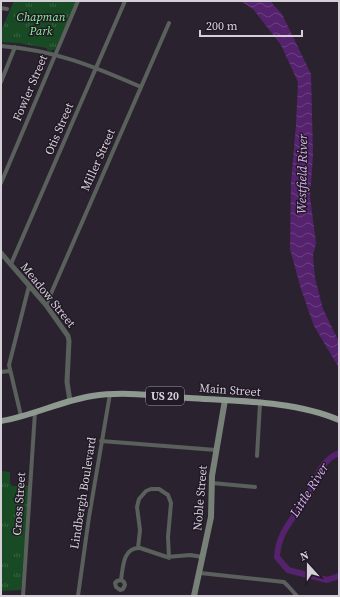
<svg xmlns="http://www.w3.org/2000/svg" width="340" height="597" viewBox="0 0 340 597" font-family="'Source Serif 4',serif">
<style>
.park{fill:url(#park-tufts)}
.garden{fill:#184b23}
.water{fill:url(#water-waves)}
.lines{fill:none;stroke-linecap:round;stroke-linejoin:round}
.river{stroke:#55226d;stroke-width:6}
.minor{stroke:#5a605b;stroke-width:4}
.tertiary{stroke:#5a605b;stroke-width:5}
.secondary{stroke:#788178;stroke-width:6}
.primary{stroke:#8e9a8f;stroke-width:6}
.labels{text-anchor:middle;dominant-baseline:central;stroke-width:3;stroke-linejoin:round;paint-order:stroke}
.shield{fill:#211925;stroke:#9f99a2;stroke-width:1}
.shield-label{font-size:11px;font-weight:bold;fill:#d5d0d8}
.park-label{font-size:12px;font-style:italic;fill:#89f59a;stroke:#211925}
.street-label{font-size:12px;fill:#d5d0d8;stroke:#211925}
.water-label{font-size:13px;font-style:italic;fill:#dbb3f1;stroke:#211925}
</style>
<defs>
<pattern id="park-tufts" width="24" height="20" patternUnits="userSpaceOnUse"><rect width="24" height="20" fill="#184b23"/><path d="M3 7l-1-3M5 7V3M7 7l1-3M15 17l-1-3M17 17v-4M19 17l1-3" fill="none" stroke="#396442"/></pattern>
<pattern id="water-waves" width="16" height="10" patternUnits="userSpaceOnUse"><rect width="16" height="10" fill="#55226d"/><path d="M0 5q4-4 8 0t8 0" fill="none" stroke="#6d4181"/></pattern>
</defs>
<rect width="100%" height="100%" fill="#2a232f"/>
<path class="park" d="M14 1H77L55 49 50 51 47 50V48L18 43 1 42V31Z
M1 471 10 472V483L12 486H29L21 590 1 591Z"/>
<path class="garden" d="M1 490 17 493 14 509 1 518Z
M1 526 19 530C15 540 12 548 1 553Z"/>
<path class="water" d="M241 1H270L282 14 311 74 313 155 310 197 316 243 313 256 315 278 323 309 339 342V368L314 326 301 289 290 249 291 183 296 125 298 82 281 45 253 9Z"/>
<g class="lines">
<path class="river" d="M339 453C319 461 315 483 306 500 304 504 300 508 297 512 286 527 278 538 277 557L288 570 327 580 339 576"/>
<path class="minor" d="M1 8 7 9
M1 46C54 50 93 66 141 87
M1 82 15 47
M1 183 78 1
M11 264 125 1
M46 305 169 23
M1 372 9 371
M21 416 9 365 29 286
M101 441 216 450
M257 456 260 403
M212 483 255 487
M138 548 140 530 137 507 139 499 146 491 151 489H159L168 495 171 503 168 537 169 558
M200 573 284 582 288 586 297 596
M121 580 124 582 125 585 123 589 120 590 116 587 115 583 117 581 121 580C123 567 123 547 140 548L167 557 190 555 203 557
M23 596 35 412
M78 596 89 517 110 394"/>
<path class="tertiary" d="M1 253 46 305 68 336 69 341 67 382 70 401"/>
<path class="secondary" d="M194 596 211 517 212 476 225 400"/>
<path class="primary" d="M1 421C32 416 61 401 92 396 124 391 157 396 189 398 236 401 296 401 339 420"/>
</g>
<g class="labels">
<rect class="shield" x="146" y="387" width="38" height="18" rx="3"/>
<g class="shield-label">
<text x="165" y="396">US 20</text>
</g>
<g class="park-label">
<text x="41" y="17">Chapman<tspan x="41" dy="14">Park</tspan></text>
</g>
<g class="street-label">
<text transform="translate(30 88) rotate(-67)">Fowler Street</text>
<text transform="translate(59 129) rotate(-67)">Otis Street</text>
<text transform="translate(98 160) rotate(-66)">Miller Street</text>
<text transform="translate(48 295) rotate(51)">Meadow Street</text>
<text transform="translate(230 390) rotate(4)">Main Street</text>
<text transform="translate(83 493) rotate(-81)">Lindbergh Boulevard</text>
<text transform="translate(200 498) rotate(-85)">Noble Street</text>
<text transform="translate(19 504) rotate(-86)">Cross Street</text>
</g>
<g class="water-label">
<text transform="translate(302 174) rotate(-89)">Westfield River</text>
<text transform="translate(309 490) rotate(-58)">Little River</text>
</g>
</g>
<rect width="340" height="597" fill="none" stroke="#d5d0d8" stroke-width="4"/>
<g transform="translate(308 565) rotate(339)" stroke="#211925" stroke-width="3" paint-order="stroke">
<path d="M0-3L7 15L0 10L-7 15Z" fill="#d5d0d8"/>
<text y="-6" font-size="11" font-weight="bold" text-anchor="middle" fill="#d5d0d8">N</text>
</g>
<path d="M200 30v6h102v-6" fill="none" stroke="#d5d0d8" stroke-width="2"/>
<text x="206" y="30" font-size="12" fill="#d5d0d8" stroke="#211925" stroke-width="3" paint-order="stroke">200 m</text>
</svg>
